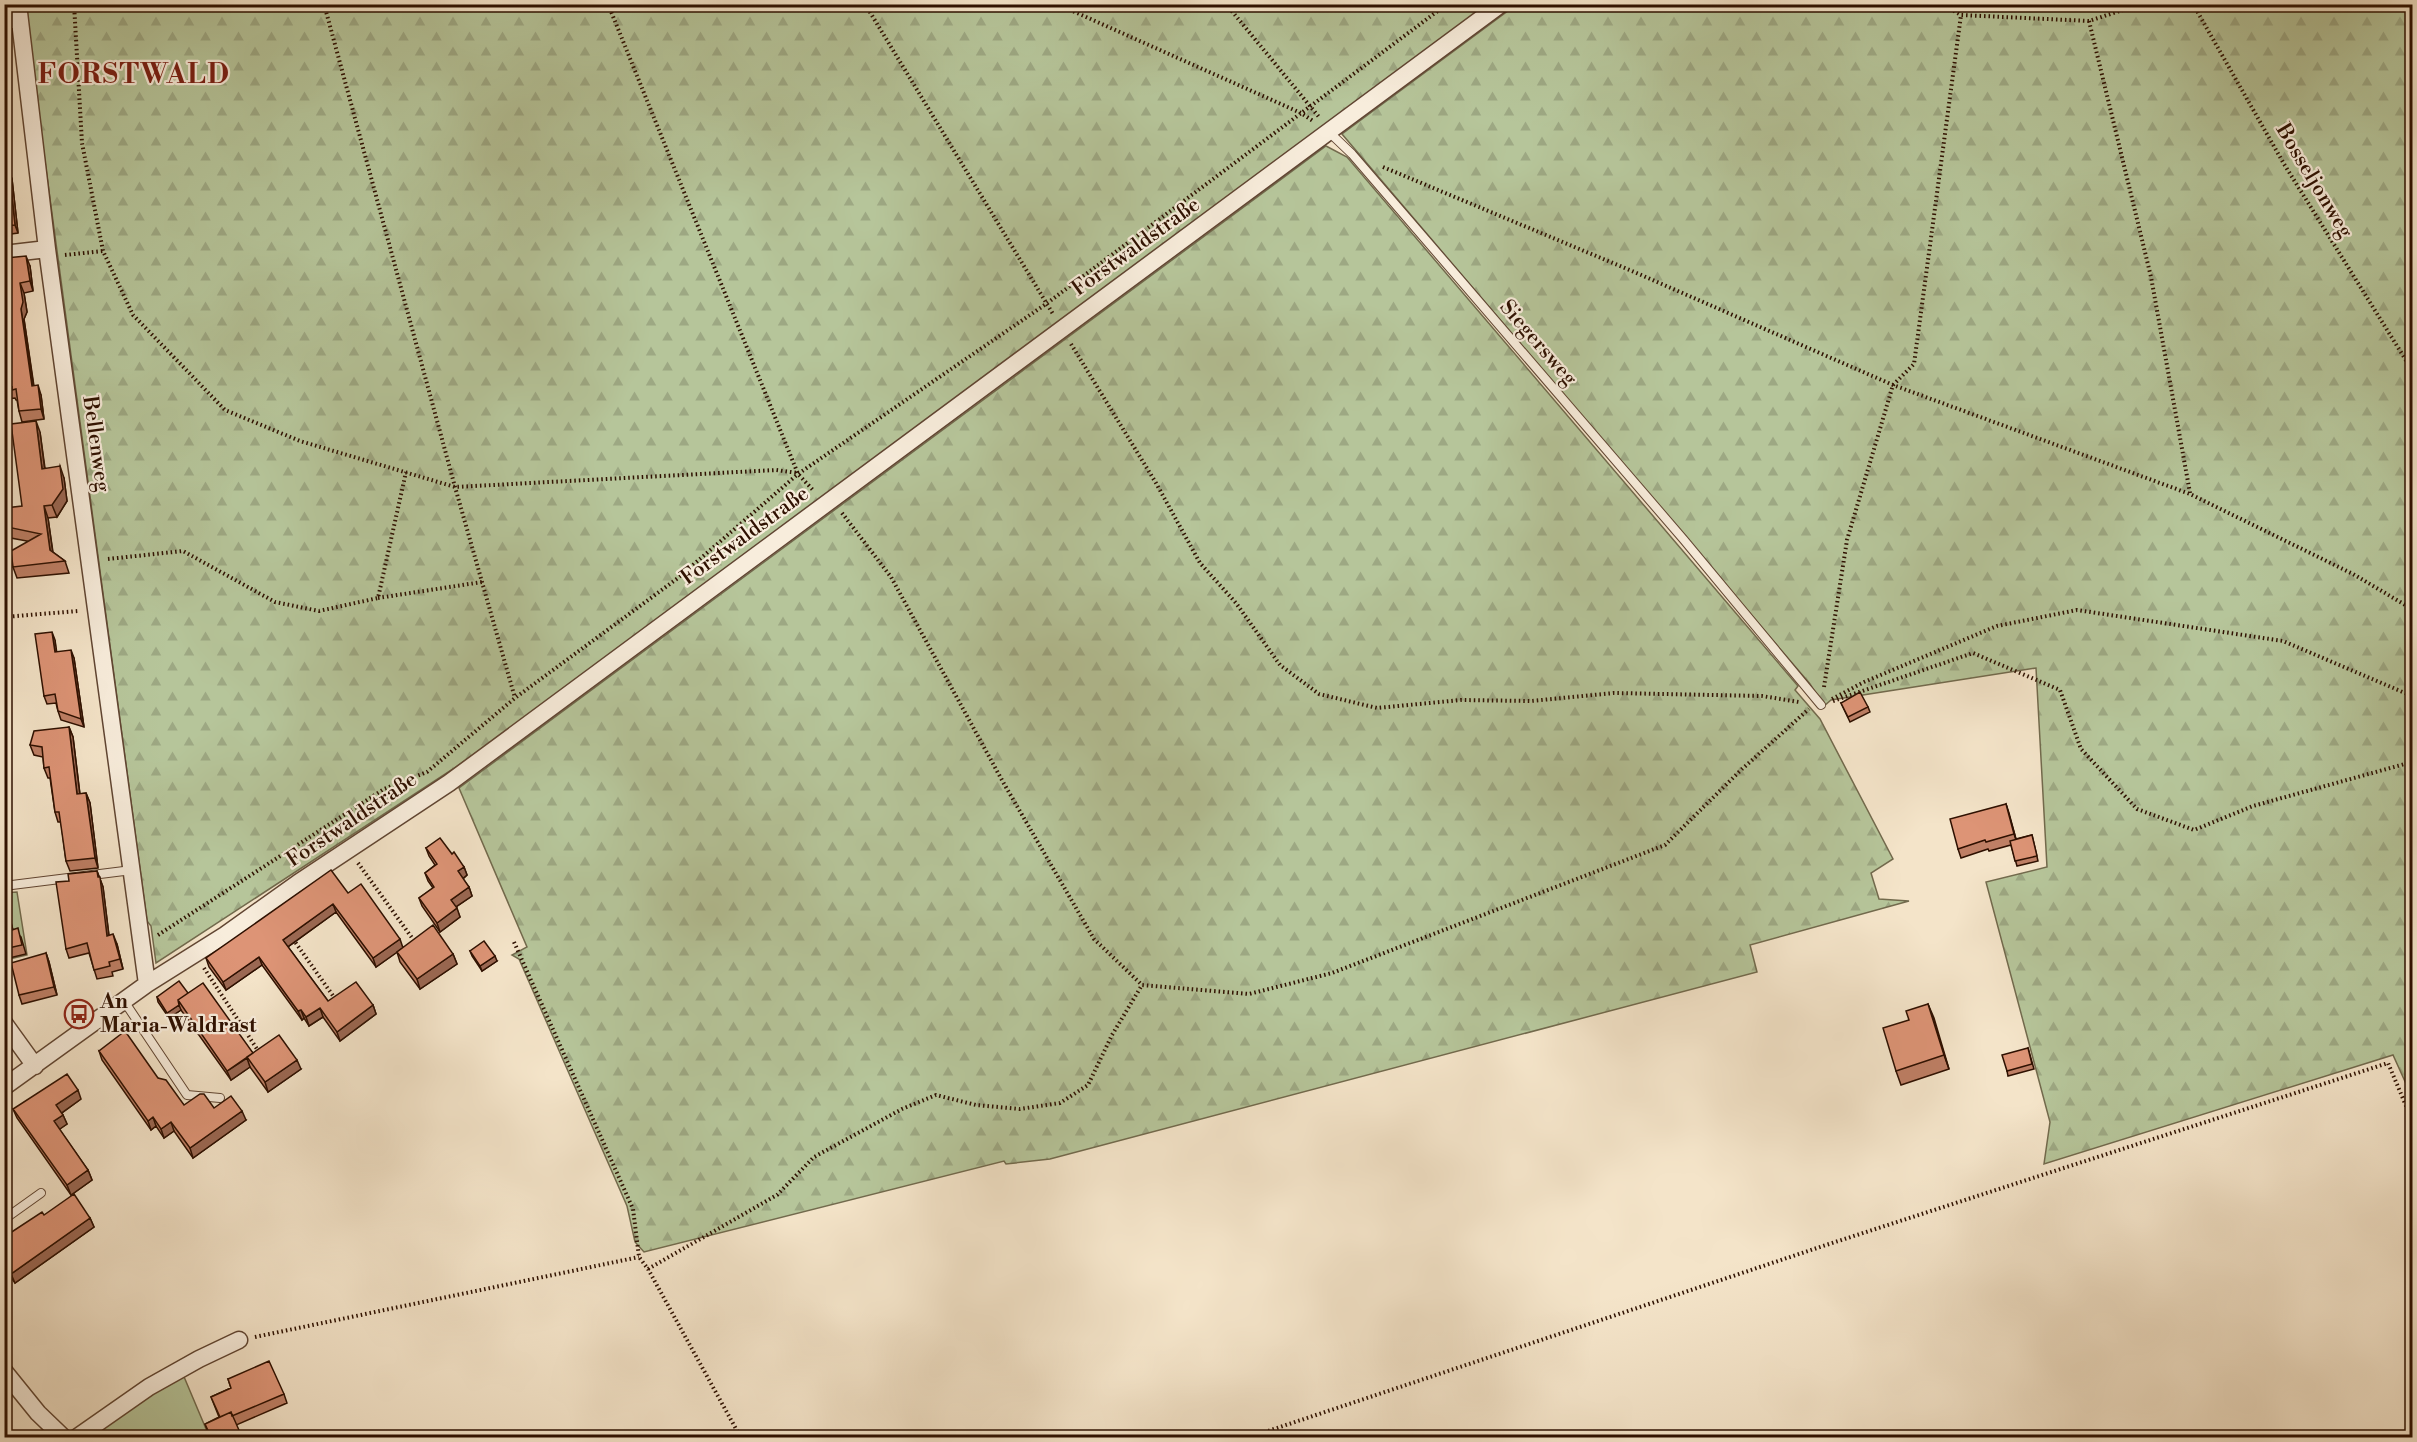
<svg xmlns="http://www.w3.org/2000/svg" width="2417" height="1442" viewBox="0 0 2417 1442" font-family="'Libre Bodoni',serif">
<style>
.grass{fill:#b6c59a;stroke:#726a4d;stroke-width:1.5}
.forest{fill:url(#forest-firs);stroke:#726a4d;stroke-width:1.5}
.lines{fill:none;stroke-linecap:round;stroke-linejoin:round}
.service-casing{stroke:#604532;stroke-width:10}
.minor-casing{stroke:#604532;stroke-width:19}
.path{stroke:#2e1000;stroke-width:4;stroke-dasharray:1.5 3;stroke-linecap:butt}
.service{stroke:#f8eddc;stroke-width:8}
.minor{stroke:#f8eddc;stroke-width:16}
.wall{fill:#be7f65;stroke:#2e1000;stroke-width:1.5}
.shaded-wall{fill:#9b6853;stroke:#2e1000;stroke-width:1.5}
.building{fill:#dd9476;stroke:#2e1000;stroke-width:1.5}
.labels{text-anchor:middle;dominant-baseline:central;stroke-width:4.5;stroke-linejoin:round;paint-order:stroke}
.street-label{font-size:21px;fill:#2e1000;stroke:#f8eddc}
.poi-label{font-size:21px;font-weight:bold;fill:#2e1000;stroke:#f8eddc;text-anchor:start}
.district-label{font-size:27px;font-weight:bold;letter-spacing:1.5px;fill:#7a1f14;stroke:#f8eddc}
</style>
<defs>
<pattern id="forest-firs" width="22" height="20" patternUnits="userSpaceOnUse" patternTransform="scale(1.5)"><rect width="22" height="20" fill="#b6c59a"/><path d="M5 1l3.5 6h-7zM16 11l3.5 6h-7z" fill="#9da883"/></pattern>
</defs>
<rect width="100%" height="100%" fill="#f4e4c9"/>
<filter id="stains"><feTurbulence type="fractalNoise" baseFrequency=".00333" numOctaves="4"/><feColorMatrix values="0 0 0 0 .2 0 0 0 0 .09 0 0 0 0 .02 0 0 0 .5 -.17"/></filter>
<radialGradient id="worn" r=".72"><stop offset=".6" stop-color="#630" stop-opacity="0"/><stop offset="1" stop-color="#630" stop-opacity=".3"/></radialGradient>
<path class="grass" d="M17 892 27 955 5 960 4 893Z
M182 1372 209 1436 88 1438Z"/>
<path class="forest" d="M1990 4 2011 10 2097 4 2412 5V1097L2393 1055 2044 1164 2050 1122 1986 882 2047 867 2036 668 1831 700 1824 706 1810 684 1342 134 1516 5Z
M24 5H1487L536 710 453 769 156 963 151 926 147 921Z
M1326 146 1347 157 1798 686 1795 690 1820 719 1893 859 1871 873 1879 899 1909 901 1750 945 1757 972 1050 1159 1006 1164 1004 1161 644 1252 635 1242 627 1206 519 959 512 955 527 947 459 788Z"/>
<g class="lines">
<g class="service-casing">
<path id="service" d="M4 25 20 23
M1330 133 1352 154 1684 540 1821 705
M4 886 132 870
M124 1001 187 1095 220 1098
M4 1217 6 1218 41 1193"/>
</g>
<g class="minor-casing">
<path id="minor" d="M18 4 47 249 147 984
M4 254 47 249
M4 1023 35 1066
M4 1087 147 984 225 935 298 883 449 783 1501 4
M4 1371 38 1413 64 1438
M76 1438 149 1387 199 1359 239 1340"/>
</g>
<path class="path" d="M74 4 82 143 103 251 133 315 225 410 300 441 455 487 776 470 798 473
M324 4 455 487 515 698
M608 4 798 474 813 490
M865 4 1053 314
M1057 4 1301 113 1313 121
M1226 4 1319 117
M1942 4 1961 15 2089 21 2141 4
M2193 4 2284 164 2412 370
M2089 21 2151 277 2190 493
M1383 167 1632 271 1893 385 2190 494 2353 574 2412 609
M65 255 103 251
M1071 344 1156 483 1200 563 1236 603 1280 665 1319 694 1377 708 1461 700 1531 701 1614 693 1762 696 1799 702
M842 513 891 577 1003 782 1094 939 1142 985 1249 994 1332 973 1665 845 1742 769 1809 709
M108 559 183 551 275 602 319 611 378 598 406 472
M378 598 482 582
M4 617 78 611
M1824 687 1847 540 1893 385 1914 364 1961 15
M1832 699 1864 682 1997 626 2077 610 2283 641 2412 696
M1833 701 1973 653 2060 690 2081 749 2137 809 2194 830 2253 806 2412 762
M358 863 415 942
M158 935 384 789 427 772 515 698 678 578 798 474 1046 304 1447 4
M293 939 336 1000
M514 942 633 1209 639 1257 648 1269 741 1438
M204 968 259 1052
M648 1269 777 1195 814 1157 902 1109 936 1095 976 1105 1020 1109 1060 1103 1088 1085 1112 1035 1142 985
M255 1337 639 1257
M1247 1438 1826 1245 2388 1063 2412 1120"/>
<use href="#service" class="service"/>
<use href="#minor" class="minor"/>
</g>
<path class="wall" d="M9 171 12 179 18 233 4 235V172Z
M30 266 33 291 24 293 27 312 24 319 34 386 41 395 44 419 22 422 19 411 17 400H16L15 398 5 399 4 267Z
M40 432 45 468 64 478 67 501 57 517 48 518 53 552 65 561 69 573 17 578 13 567 27 541 11 538 7 527 22 506Z
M55 640 56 652 74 658 84 727 61 720 58 711 56 703 47 704 44 696Z
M1841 703 1868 707 1870 712 1850 722Z
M69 727 73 737 80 794 86 793 90 803 98 868 70 871 66 861 61 822H58L55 812 50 778H48L44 768 43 757 34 755 30 745Z
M2006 804 2016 839 2032 835 2038 861 2017 866 2011 845 1989 851 1988 849 1961 858 1958 849Z
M426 848 452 854 464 867 467 875 463 879 469 887 472 896 456 907 460 917 440 932 422 906 419 898 433 888 428 881 425 873 435 865 429 856Z
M97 871 103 887 109 935 117 944 123 969 112 972 113 976 97 979 89 953 69 958 66 949 69 881Z
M348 893 403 947 453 954 457 964 420 989 400 962 397 952 376 967 336 912 288 947 328 1001 373 1005 376 1014 340 1041 323 1017 309 1026 304 1018 302 1020 262 965 226 990 209 967 206 958Z
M4 899 13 930 21 937 26 954 5 959Z
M470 951 497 961 482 971 472 956Z
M46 953 49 962 57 995 22 1004 19 995Z
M188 993 253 1053 301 1069 268 1092 250 1067 231 1080 181 1010 169 1018 158 1002 157 997Z
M1928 1004 1949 1069 1901 1085 1896 1071 1909 1020Z
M2028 1048 2034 1069 2008 1076 2007 1071Z
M99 1051 158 1078 184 1105 214 1108 246 1120 193 1158 174 1131 164 1138 156 1126 151 1130 102 1060Z
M81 1099 62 1113 67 1124 59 1129 88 1170 92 1180 71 1195 17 1118 13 1109Z
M44 1215 90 1218 94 1227 15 1283 4 1268V1237Z
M228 1379 284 1394 287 1403 236 1425 242 1437H210L205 1424 219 1417 211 1397 231 1388Z"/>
<path class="shaded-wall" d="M9 171 12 179 18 233 15 225Z
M26 256 30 266 33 291 30 281Z
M20 283 24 293 27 312 24 319 35 396 32 386 21 309Z
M38 385 41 395 44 419 41 409Z
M36 421 40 432 46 480 42 469Z
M60 466 64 478 67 501 57 517 52 505Z
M44 506 48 518 54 562 50 550Z
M52 632 55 640 58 661 55 652Z
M71 650 74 658 84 727 81 719Z
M69 727 73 737 81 804 77 794Z
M86 793 90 803 98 868 95 858Z
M2006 804 2009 813 2017 843 2014 834Z
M464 867 467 875 461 880 458 871Z
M97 871 103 887 110 945 107 936Z
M469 887 472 896 454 908 451 900Z
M4 899 7 905 15 939 12 930Z
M333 904 336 912 286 948 283 940Z
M457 908 460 917 440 932 437 923Z
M113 934 117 944 123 969 120 959Z
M400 939 403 948 376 967 373 958Z
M46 953 49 962 57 995 54 987Z
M453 954 457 964 420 989 417 979Z
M495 956 497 961 482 971 480 966Z
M259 957 262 965 226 990 223 982Z
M1928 1004 1934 1018 1949 1069 1944 1055Z
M179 1005 181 1010 169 1018 167 1013Z
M373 1005 376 1014 340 1041 337 1032Z
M320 1008 323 1017 309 1026 306 1017Z
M301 1010 304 1018 302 1020 298 1011Z
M247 1058 250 1067 231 1080 227 1071Z
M297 1060 301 1069 268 1092 265 1082Z
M78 1090 81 1099 60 1114 56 1105Z
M242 1111 246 1120 193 1158 190 1148Z
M63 1115 67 1124 57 1131 54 1121Z
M153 1117 156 1126 151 1130 148 1121Z
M171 1122 174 1131 164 1138 161 1129Z
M88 1170 92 1180 71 1195 67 1185Z
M90 1218 94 1227 15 1283 11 1274Z"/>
<path class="building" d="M9 171 15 225 4 226V172Z
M26 256 30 281 20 283 23 302 21 309 32 386 38 385 41 409 19 411 16 389 12 390V387L4 389V267L7 266 6 258Z
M36 421 42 469 60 466 63 489 52 505 44 506 50 550 65 561 13 567 11 551 41 534 7 527 5 508 22 506 11 424Z
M52 632 55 652 71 650 81 719 58 711 55 694 44 696 35 634Z
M1860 692 1868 707 1848 717 1841 703Z
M69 727 77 794 86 793 95 858 66 861 59 812H55L49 767 44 768 42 747 30 745 34 731Z
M2006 804 2014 834 1986 842 1985 840 1958 849 1950 819Z
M2032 835 2037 856 2015 861 2010 841Z
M440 838 452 854 454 852 464 867 458 871 469 887 451 900 457 908 437 923 419 898 434 887 425 873 437 864 426 848Z
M331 870 348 893 361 884 400 939 373 958 333 904 283 940 328 1001 356 982 373 1005 337 1032 320 1008 306 1017 301 1010 298 1011 259 957 223 982 206 958Z
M97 871 98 877H100L107 936 113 934 120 959 109 962 110 966 94 970 87 943 66 949 56 882 69 881 68 874Z
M4 900 12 930 18 928 22 945 4 949V932L10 930 4 932Z
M433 925 453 954 417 979 397 952Z
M484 941 495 956 480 966 470 951Z
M46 953 54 987 19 995 11 963Z
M179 981 188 993 178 1000 179 1005 167 1013 157 997Z
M203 983 253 1053 227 1071 178 1000Z
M1928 1004 1944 1055 1896 1071 1883 1028 1909 1020 1906 1011Z
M125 1031 158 1078 166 1080 184 1105 200 1094H204L214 1108 231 1096 242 1111 190 1148 171 1122 161 1129 153 1117 148 1121 99 1051Z
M279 1035 297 1060 265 1082 247 1057Z
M2028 1048 2032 1064 2007 1071 2002 1055Z
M67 1074 78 1090 56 1105 63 1115 54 1121 88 1170 67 1185 13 1109Z
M74 1194 90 1218 11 1274 4 1264V1237L42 1212 44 1215Z
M269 1361 284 1394 232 1416 231 1412 220 1417 211 1397 231 1388 228 1379Z
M231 1412 242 1437H211L205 1424Z"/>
<defs>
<g id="bus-ring" transform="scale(1.5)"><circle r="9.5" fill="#f8eddc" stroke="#8f2418" stroke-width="1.5"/><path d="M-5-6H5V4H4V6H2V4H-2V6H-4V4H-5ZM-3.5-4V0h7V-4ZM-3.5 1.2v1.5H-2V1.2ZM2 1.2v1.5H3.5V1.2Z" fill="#8f2418"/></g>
</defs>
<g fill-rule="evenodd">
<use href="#bus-ring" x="79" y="1014"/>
</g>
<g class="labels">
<g class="street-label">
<text transform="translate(2314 181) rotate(59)">Bosseljonweg</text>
<text transform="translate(1136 247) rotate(-36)">Forstwaldstraße</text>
<text transform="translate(1538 343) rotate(49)">Siegersweg</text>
<text transform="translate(96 444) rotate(82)">Bellenweg</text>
<text transform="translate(745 536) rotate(-36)">Forstwaldstraße</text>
<text transform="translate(352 820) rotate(-34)">Forstwaldstraße</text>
</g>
<g class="poi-label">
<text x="100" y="1002">An<tspan x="100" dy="24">Maria-Waldrast</tspan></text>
</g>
<g class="district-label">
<text x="134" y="75">FORSTWALD</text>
</g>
</g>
<rect width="2417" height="1442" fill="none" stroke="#f4e4c9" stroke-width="24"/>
<rect x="6" y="6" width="2405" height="1430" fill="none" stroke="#2e1000" stroke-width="3"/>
<rect x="12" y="12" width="2393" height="1418" fill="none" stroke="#2e1000" stroke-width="1.5"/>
<rect width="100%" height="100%" filter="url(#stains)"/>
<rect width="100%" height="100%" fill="url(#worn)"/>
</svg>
